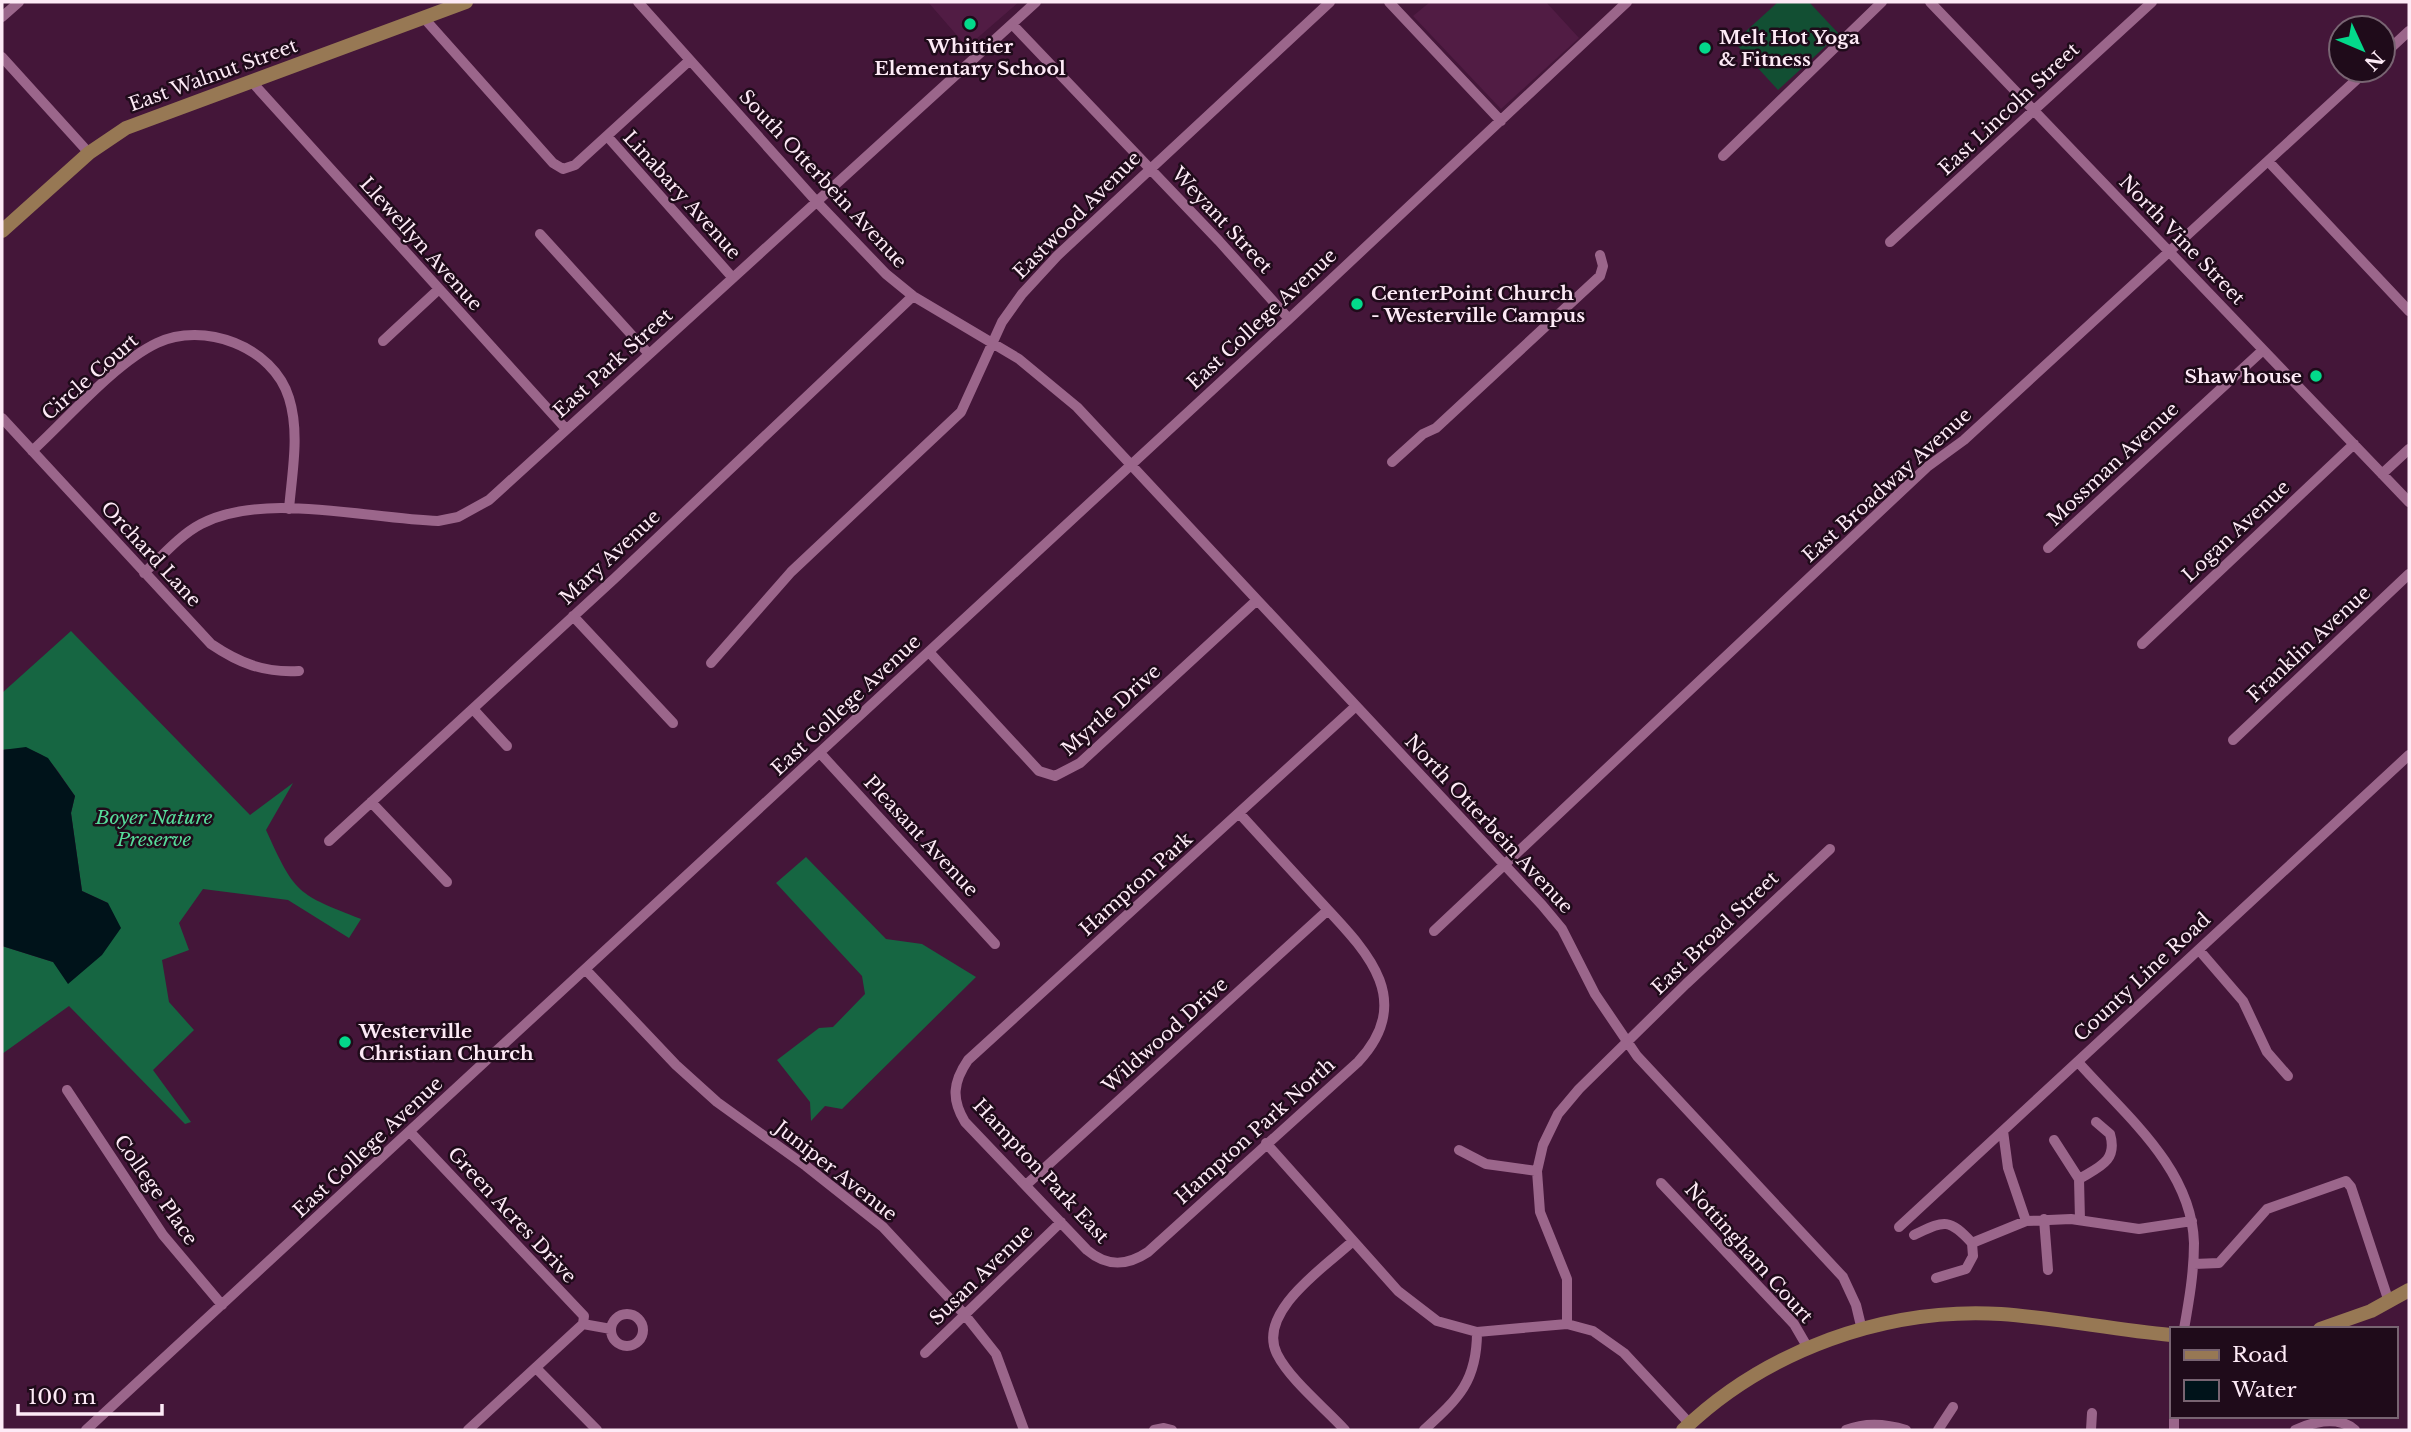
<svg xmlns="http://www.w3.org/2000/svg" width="2411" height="1432" viewBox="0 0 2411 1432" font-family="'Libre Baskerville',serif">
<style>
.built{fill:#511c44}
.green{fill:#124f33}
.forest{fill:#166642}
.water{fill:#00131a}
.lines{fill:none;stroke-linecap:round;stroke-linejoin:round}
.minor{stroke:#9b668b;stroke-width:10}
.major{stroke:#977854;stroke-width:14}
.poi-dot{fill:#03d98b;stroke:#1f0b1a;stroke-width:2.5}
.labels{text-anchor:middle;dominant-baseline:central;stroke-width:5;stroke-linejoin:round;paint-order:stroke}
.poi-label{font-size:19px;font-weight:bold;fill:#fdeaf6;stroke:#1f0b1a;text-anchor:start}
.street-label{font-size:19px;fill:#fdeaf6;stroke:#1f0b1a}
.park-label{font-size:19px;font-style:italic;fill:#56dc9a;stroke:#1f0b1a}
</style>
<rect width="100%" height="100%" fill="#441639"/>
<path class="built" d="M928 2H1019L967 47Z
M1430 2H1546L1579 38 1501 109 1413 16Z"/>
<path class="green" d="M1778 2H1809L1839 34 1778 90 1734 42Z"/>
<path class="forest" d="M71 631 250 815 293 783 266 830C295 894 297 894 361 919L349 938 288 900 203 889 179 923 189 950 162 960 169 1002 194 1030 153 1070 191 1122 185 1124 69 1006 2 1054V946L53 962 108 903 82 891 71 813 75 796C51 763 47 744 2 750V693Z
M806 857 886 939 922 944 976 977 842 1109 825 1106 811 1121 810 1102 777 1060 819 1028 833 1027 865 994 862 976 776 883Z"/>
<path class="water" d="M26 747 48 758 75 796 71 813 82 891 108 903 121 928 102 955 68 984 53 962 2 946V750Z"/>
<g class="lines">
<path class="minor" d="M638 2 816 201 886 274 913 296 1019 359 1077 407 1542 905 1562 929 1595 994 1637 1056 1843 1277 1856 1305 1862 1330
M1389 2 1501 121
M1930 2 2409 502
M2 17 19 2
M423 17 553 163 563 169 575 165 690 60
M1012 24 1219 241 1289 319
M2383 55 2409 31
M2 57 89 153
M252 82 566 429
M607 136 732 277
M1723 156 1882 2
M2268 161 2409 311
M540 234 649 354
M1890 242 2152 2
M383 341 439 289
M2 418 211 644C239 663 264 673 299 671
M32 451C67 419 115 363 157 343 203 321 273 346 289 398 300 433 292 473 289 509
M1392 462 1423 434 1436 428 1600 276 1603 266 1600 255
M2382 474 2409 449
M2048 548 2263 350
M144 573C162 556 180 535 201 524 263 491 368 519 438 521L458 517 489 500 1036 2
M573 616 673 723
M2142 644 2354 444
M929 652 1039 771 1055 776 1080 763 1257 600
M711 663 791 572 961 412 1002 322 1022 294 1057 256 1330 2
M473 709 507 746
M2233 740 2409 574
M820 753 995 944
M371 802 447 882
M1239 813C1265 841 1290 869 1316 897 1361 946 1419 997 1358 1062L1148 1252C1127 1266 1107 1267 1087 1250L965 1122C951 1099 953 1082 968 1060L1356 706
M329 841 615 578 913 296
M1434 931 1927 467 1964 440 2367 70
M2199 950 2243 1001 2267 1052 2288 1076
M586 970 676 1065 717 1102 806 1166 883 1227 965 1315 996 1354 1024 1430
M2078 1062C2124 1114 2192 1168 2194 1243 2194 1272 2189 1301 2184 1329
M67 1090 163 1235 222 1305
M2003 1131 2008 1168 2026 1221
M410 1132 584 1316 583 1324
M2054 1140 2079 1179 2080 1220
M1266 1143 1398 1291 1437 1321 1477 1332 1567 1324 1593 1331 1624 1353 1690 1424
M1459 1150 1486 1164 1537 1171
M2079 1179C2099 1167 2118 1161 2110 1134L2096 1122
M1661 1183 1794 1324 1808 1348
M1026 1185 1328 910
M2044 1219 2048 1270
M1899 1227 2409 755
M1914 1235C1944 1221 1948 1217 1972 1243
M2194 1264 2219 1263 2267 1209 2346 1181 2351 1187 2389 1302
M1936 1278 1966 1269 1973 1256 1972 1243 2026 1221 2071 1219 2139 1229 2192 1221
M611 1330a16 16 0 1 1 32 0a16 16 0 1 1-32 0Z
M583 1324 611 1329
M1567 1324V1279L1540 1212 1537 1171 1543 1145 1558 1114 1579 1089 1686 984 1830 849
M925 1353 1061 1222
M536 1368 597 1430
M86 1430 1289 319 1627 2
M468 1430 583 1324
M1154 1430 1164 1428 1172 1430
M1345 1430C1325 1408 1290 1380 1277 1354 1256 1312 1326 1266 1353 1241
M1424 1430C1459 1398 1477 1381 1477 1332
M1846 1430C1866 1422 1887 1424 1906 1430
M1938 1430 1953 1407
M2091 1430 2092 1413
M2174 1430V1416
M2295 1430C2313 1422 2338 1415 2355 1430"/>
<path class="major" d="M2 231 89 153 126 128 466 2
M2320 1329 2371 1311 2409 1290
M1683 1430C1766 1350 1886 1307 2001 1314 2058 1318 2114 1330 2171 1335"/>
</g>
<g class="poi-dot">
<circle cx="970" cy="24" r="7"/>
<circle cx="1705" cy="48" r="7"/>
<circle cx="1357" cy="304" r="7"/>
<circle cx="2316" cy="376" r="7"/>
<circle cx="345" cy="1042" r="7"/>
</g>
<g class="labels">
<g class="poi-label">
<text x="1719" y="37">Melt Hot Yoga<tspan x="1719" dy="22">&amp; Fitness</tspan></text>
<text x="970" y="46" text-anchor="middle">Whittier<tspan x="970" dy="22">Elementary School</tspan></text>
<text x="1371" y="293">CenterPoint Church<tspan x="1371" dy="22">- Westerville Campus</tspan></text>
<text x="2302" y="376" text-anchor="end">Shaw house</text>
<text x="359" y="1031">Westerville<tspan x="359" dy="22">Christian Church</tspan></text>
</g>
<g class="street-label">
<text transform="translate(213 75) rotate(-20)">East Walnut Street</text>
<text transform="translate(2009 109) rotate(-43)">East Lincoln Street</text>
<text transform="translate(823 179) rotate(47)">South Otterbein Avenue</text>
<text transform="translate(682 195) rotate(48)">Linabary Avenue</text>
<text transform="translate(1077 215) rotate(-45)">Eastwood Avenue</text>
<text transform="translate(1222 220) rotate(47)">Weyant Street</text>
<text transform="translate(2182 240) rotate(46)">North Vine Street</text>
<text transform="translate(421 244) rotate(48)">Llewellyn Avenue</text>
<text transform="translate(1262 319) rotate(-43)">East College Avenue</text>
<text transform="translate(613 363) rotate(-42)">East Park Street</text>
<text transform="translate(90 377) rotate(-41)">Circle Court</text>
<text transform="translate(2113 464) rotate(-43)">Mossman Avenue</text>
<text transform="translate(1887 485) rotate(-42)">East Broadway Avenue</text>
<text transform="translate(2236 531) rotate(-43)">Logan Avenue</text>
<text transform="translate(151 554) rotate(47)">Orchard Lane</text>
<text transform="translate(610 557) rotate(-43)">Mary Avenue</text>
<text transform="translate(2309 644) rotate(-43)">Franklin Avenue</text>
<text transform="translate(846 705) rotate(-43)">East College Avenue</text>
<text transform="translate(1111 710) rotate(-42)">Myrtle Drive</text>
<text transform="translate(1489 824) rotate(47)">North Otterbein Avenue</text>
<text transform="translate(921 836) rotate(47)">Pleasant Avenue</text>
<text transform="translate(1136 884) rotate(-42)">Hampton Park</text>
<text transform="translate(1715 933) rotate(-44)">East Broad Street</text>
<text transform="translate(2142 977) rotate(-43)">County Line Road</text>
<text transform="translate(1165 1035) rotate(-42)">Wildwood Drive</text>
<text transform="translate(1255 1131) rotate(-42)">Hampton Park North</text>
<text transform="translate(368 1147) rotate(-43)">East College Avenue</text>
<text transform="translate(836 1171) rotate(38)">Juniper Avenue</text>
<text transform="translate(1041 1171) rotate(47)">Hampton Park East</text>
<text transform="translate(156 1190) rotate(55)">College Place</text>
<text transform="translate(512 1215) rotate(47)">Green Acres Drive</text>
<text transform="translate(1749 1253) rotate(48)">Nottingham Court</text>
<text transform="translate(981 1275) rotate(-44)">Susan Avenue</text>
</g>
<g class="park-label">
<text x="154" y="817">Boyer Nature<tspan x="154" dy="22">Preserve</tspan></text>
</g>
</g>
<rect width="2411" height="1432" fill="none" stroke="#fdeaf6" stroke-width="7"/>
<rect x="2170" y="1327" width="228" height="91" fill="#1f0b1a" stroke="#786472" stroke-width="2"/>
<rect x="2184" y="1350" width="35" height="10" fill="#977854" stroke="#786472" stroke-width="2"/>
<text x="2232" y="1362" font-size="21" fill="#fdeaf6">Road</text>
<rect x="2184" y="1380" width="35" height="21" fill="#00131a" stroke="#786472" stroke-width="2"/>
<text x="2232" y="1397" font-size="21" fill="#fdeaf6">Water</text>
<g transform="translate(2362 49) rotate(134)"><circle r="33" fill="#1f0b1a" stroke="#786472" stroke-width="2"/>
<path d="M0-5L12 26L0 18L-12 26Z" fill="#03d98b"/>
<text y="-10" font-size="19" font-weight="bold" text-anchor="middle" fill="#fdeaf6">N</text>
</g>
<path d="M18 1404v10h144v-10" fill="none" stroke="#fdeaf6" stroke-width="3.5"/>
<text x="28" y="1404" font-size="21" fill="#fdeaf6" stroke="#1f0b1a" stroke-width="5" paint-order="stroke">100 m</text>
</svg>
